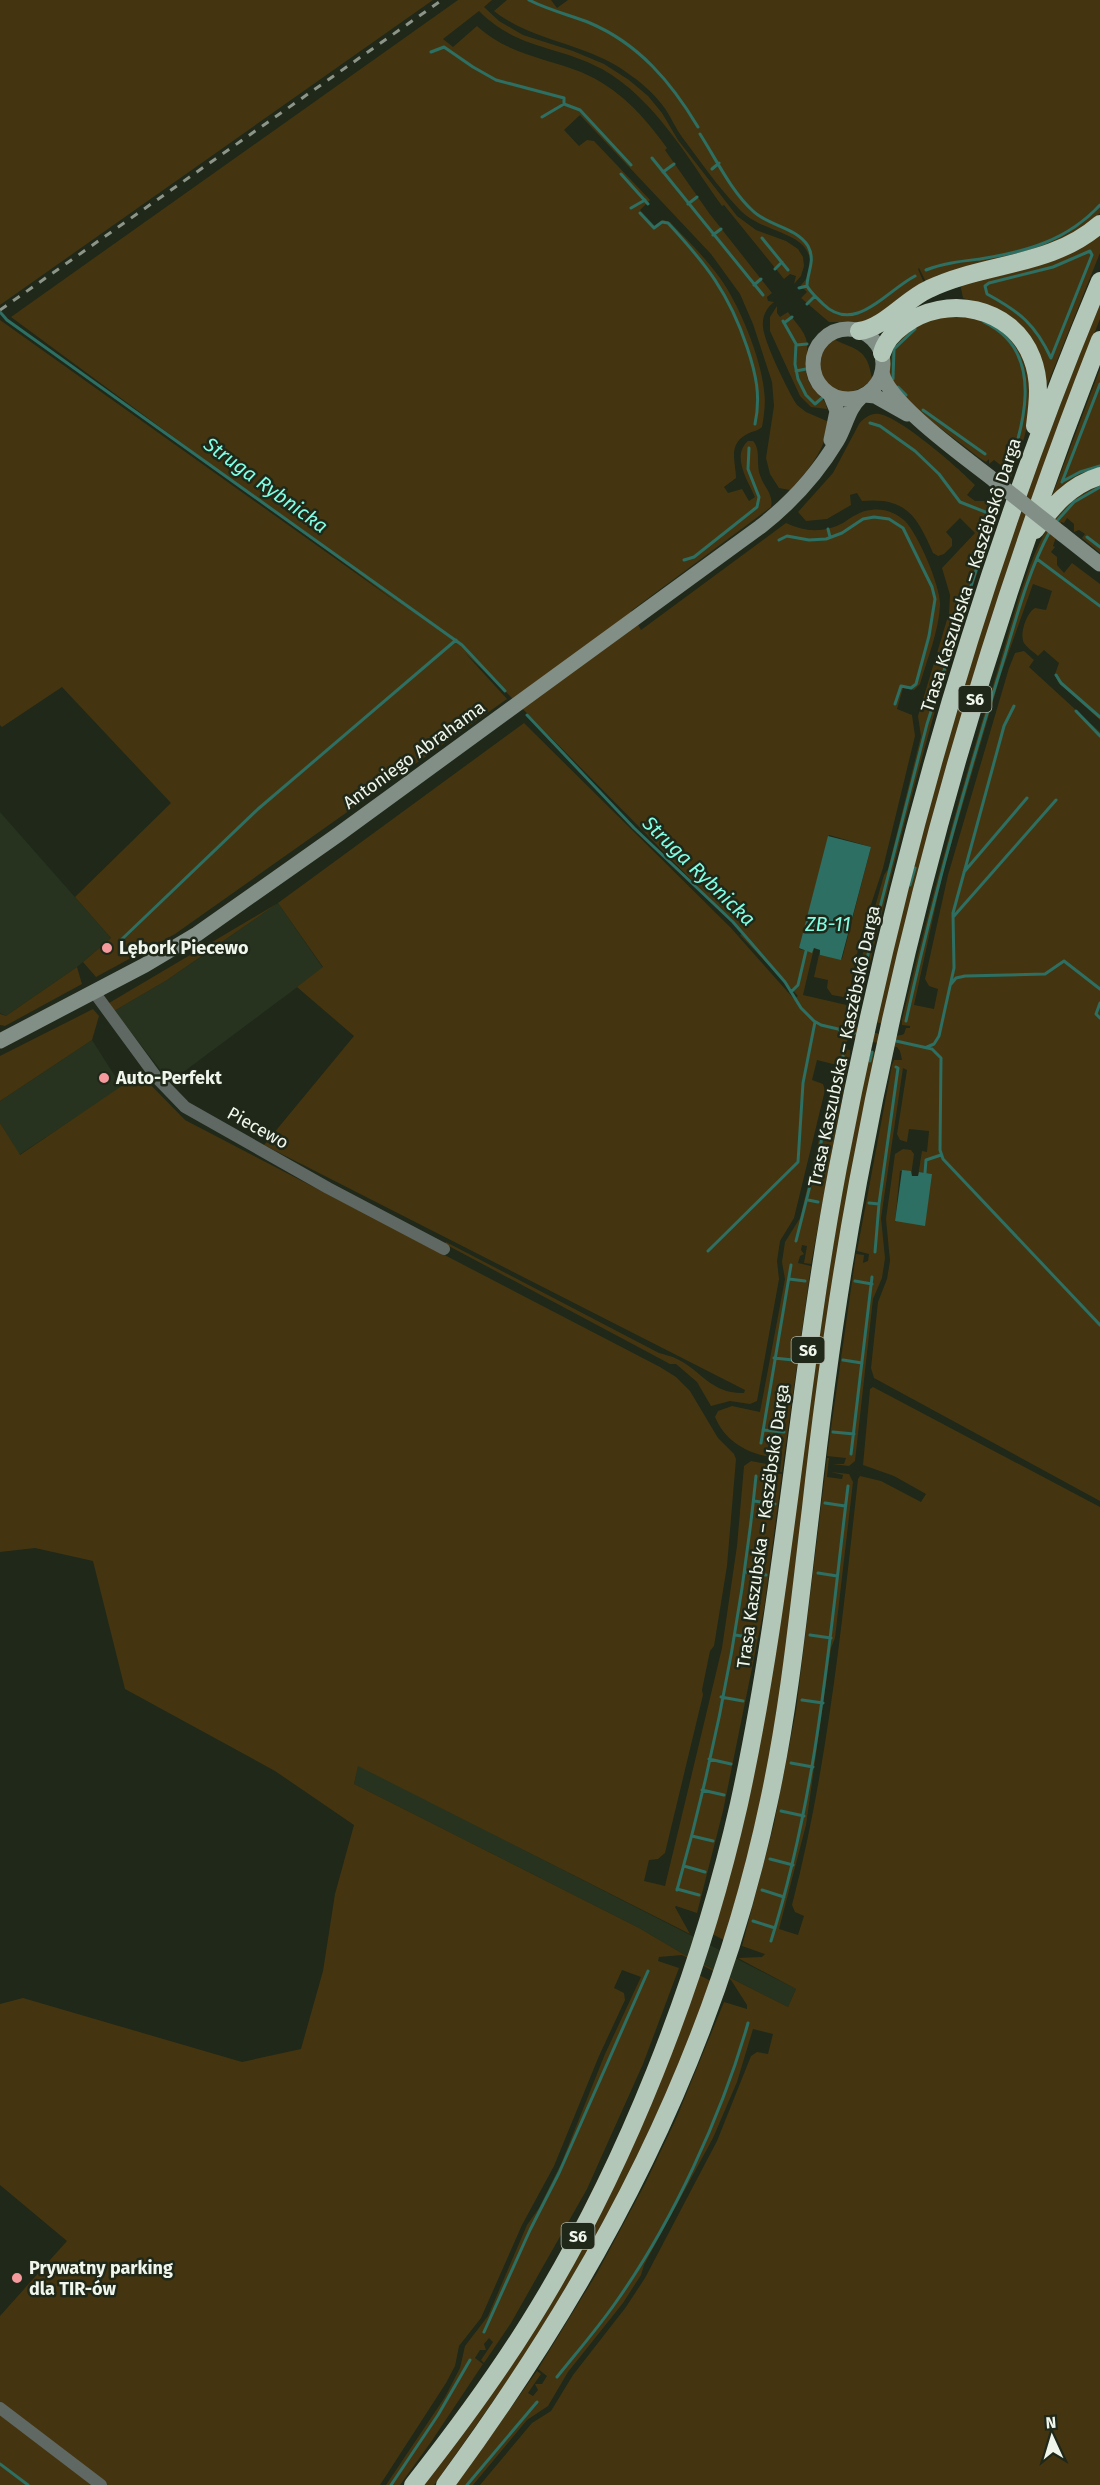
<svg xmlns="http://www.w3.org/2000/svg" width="1100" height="2485" viewBox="0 0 1100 2485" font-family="'Fira Sans',sans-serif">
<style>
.built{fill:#27331e}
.green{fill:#443510}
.water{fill:#2d6f62}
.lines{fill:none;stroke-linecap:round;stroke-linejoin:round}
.stream{stroke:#2d6f62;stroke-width:3}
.street{stroke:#606863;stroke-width:12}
.secondary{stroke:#828f86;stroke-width:15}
.highway{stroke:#b3c7b9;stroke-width:18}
.rail{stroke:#8d9588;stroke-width:3;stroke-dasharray:8 8;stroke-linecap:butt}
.secondary-bridge{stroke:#828f86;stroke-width:15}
.poi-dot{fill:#f59b9e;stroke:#1f2819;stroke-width:2}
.labels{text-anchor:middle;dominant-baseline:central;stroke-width:5;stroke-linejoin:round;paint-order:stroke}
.shield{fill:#1f2819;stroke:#b1b8ad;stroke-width:1.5}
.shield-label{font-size:16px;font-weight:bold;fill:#f0f6ec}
.street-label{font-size:18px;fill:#f0f6ec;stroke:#1f2819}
.poi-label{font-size:18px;font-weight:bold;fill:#f0f6ec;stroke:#1f2819;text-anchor:start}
.water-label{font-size:20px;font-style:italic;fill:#82fee5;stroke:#1f2819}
</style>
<rect width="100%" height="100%" fill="#1f2819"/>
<path class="built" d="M0 812 111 938 77 967 6 1016 0 1013Z
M278 903 323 968 170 1082 114 1011 167 980Z
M92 1040 122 1087 19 1155 0 1123V1101Z
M358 1765 796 1989 788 2007 683 1954 639 1928 354 1784Z"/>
<path class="green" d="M0 0H433L0 305Z
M458 0H492L484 7 499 21 523 35 573 51 604 64 629 80 648 96 662 113 678 140 737 216 756 230 786 241 798 249 803 257 804 266 801 276 794 284 796 276 790 274 784 279 724 205 722 206C686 156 656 100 602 69 558 45 518 50 479 11L443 39 453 47 477 26C509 55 543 57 581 72 619 88 644 116 667 148L665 150 709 213 772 293 767 297 768 301 774 302C766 308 762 317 763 327 764 342 788 391 797 405L806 412 829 422C826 449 808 471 790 490L779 488 770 474 766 458 774 406 772 382 753 324 740 294 711 254 580 115 564 130 579 146 587 140 594 141 650 200 640 210 655 226 663 220 670 222C687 240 705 257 720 278 739 304 761 358 764 390 766 403 764 415 762 427 757 432 750 431 744 436 728 446 736 464 736 478L724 487 728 493 742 489 749 501 755 497C748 481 731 456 748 441H753C761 449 756 464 760 475 763 486 774 494 771 507L631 611 641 630 786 523C804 532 824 533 843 523 852 517 860 511 871 510 884 508 896 513 905 521 918 534 941 587 940 605 939 631 927 659 920 684L914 690 903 688 897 709 912 715 915 736 883 868 861 935 849 993 843 997 832 995 827 988 828 980 814 977 820 950V955L842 959 871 847 829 835 799 949 812 952 814 948 803 995 851 1006 866 939 884 875 888 869 921 736 918 716 949 613 950 595 942 568 975 533 960 518 946 532 952 539V546L944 554 938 556 933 553C917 516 906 497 862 501L857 493 850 495 851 505 827 519 806 521 798 512 833 473 859 424C864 418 871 413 879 414 900 417 959 468 975 485L967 495 975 501H987L991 497 990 499 992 500 1002 475 1000 473 1003 467 994 460 989 464V459L986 462 978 457C959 441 907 406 895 387 883 367 891 349 906 334 915 326 934 317 946 316 953 315 963 317 970 318 1005 322 1031 357 1031 392 1031 428 1016 463 1004 497 991 532 979 568 967 604 925 738 890 874 859 1011L858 1015H848L852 1016 851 1022C857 1031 895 1039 904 1034L906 1028H910V1026L902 1025V1020C930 902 962 785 998 669 1011 626 1026 564 1048 527 1061 507 1079 494 1100 485V553L1082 538 1085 534 1079 530 1074 532V524L1067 518 1064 523 1061 522 1053 546 1055 547 1051 552 1057 557V565L1064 573 1072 563 1100 584V720L1058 682 1055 674 1059 663 1044 650 1038 656C1034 652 1027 648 1024 643 1019 634 1027 612 1035 608L1046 610 1052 591 1033 584 1001 674 943 872 914 1005 934 1009 938 989 929 986 925 979 948 875 1009 668 1015 653 1024 651 1034 660 1029 667 1100 732V1501L874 1378 871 1368 878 1302 887 1279 890 1261 886 1219 895 1154 903 1149 911 1150 914 1154 911 1176V1171H900L895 1222 932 1174 919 1172 918 1176 922 1151 927 1152 929 1131 909 1129 907 1142 900 1140 897 1134 907 1070 903 1068 881 1218 885 1258 882 1278 873 1299 855 1461 849 1466 832 1464H844L846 1458 827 1456 856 1254 864 1255 863 1263 868 1261 869 1254 857 1251 892 1065 894 1060H902L900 1051 897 1047 853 1038 848 1039 844 1047 840 1049 842 1051 843 1049 850 1050V1055L811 1264 804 1263 807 1246 802 1245 801 1250 804 1254 800 1256 798 1263 811 1266 782 1472H780L782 1453 767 1451 766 1455 778 1458H775C749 1454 726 1443 715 1417L718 1411 732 1406 760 1412 785 1279 782 1262 785 1242 800 1218 837 1065 817 1060 812 1080 823 1084 825 1090 794 1218 780 1241 777 1261 779 1279 757 1401 750 1404 730 1401 711 1406 697 1382 676 1364H670L445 1244 446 1242 659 1353C665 1355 672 1356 677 1359 702 1371 711 1394 744 1393L745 1390 264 1145 354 1036 297 987 323 967 278 903 167 980 114 1011 109 1003 278 903 524 723 731 928 794 999 798 996 740 935 743 933 733 922 505 691 465 653 507 699 175 934 96 977 83 962 111 938 75 897 171 803 62 687 2 727 0 725V320L409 611 11 317Z
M507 0H551L557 8 568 0H1100V213L1092 221 1057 244 938 275 926 282 919 268 918 269 924 283 904 294 873 319 859 322H829L801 298 807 292 804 289 798 288C810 278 815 261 805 248 794 232 757 229 739 209 718 187 700 161 682 137 676 129 672 119 666 110 656 95 641 82 626 72 586 43 533 42 494 11Z
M1100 233V253L1046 388 1045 380 983 304 963 298 961 288 962 285Z
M1100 301V319L1076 380 882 1024 876 1022C911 869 952 717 1001 568 1031 478 1066 390 1100 301Z
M777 306V313L780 317 788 312C794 321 807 333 807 344 808 358 803 369 809 382 814 392 826 398 827 409L811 407 800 396 770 331V317Z
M833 339C858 351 867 348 872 379 839 415 797 367 833 339Z
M1100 369V469L1052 496Z
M77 967 82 984 5 1026 0 1025V1014L6 1016Z
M93 1009 99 1016 92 1040 0 1101V1056Z
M869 1051 876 1052 770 1760 747 1860 724 1940 712 1934 803 1446 837 1220Z
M135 1077 144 1078 185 1120 660 1367 676 1377 690 1391 718 1438 734 1454 736 1459 727 1566 714 1646 710 1651 702 1690 703 1695 665 1853 658 1859 649 1860 644 1881 665 1886 722 1648 737 1546 744 1466 751 1461 777 1466H765L764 1470 760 1471V1474L762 1472 782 1474 764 1609 723 1811 697 1913 676 1906 675 1907 690 1934 358 1766 354 1784 639 1928 683 1954 788 2007 796 1989 738 1958 762 1957 765 1954 742 1946 774 1824 796 1711 827 1458H829L827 1477 842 1479 843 1475 831 1472 849 1474 853 1482 835 1638 831 1648 806 1825 779 1929 798 1935 804 1916 795 1912 792 1905C828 1766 842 1622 858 1479L860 1476 881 1481 921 1502 926 1494 894 1476 863 1465 870 1389 873 1387 1100 1507V2485H480L532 2423 551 2411 573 2375 626 2307 645 2278 717 2141 751 2056 757 2052 768 2054 773 2034 753 2029 737 2082 713 2138 644 2265 641 2275 623 2303 568 2372 548 2406 527 2420 473 2485H456L537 2371 541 2374 528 2393 533 2396 538 2390 535 2384H542L547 2376 538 2369 597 2273 645 2184 676 2119 724 2002 747 2009V2005L731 1980 682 1955 659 1957 658 1961 679 1968 643 2064 587 2189 511 2323 484 2363 481 2360 493 2342 489 2338 484 2344 486 2350H480L475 2358 483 2364 431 2442 400 2485H386L445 2397 460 2368 465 2346 488 2316 527 2225 539 2208 561 2164 605 2054 641 1977 622 1970 614 1988 624 1993 625 2000 599 2056 554 2166 522 2225 481 2318 459 2346 455 2366 446 2383 380 2485H0V2316L67 2241 0 2185V2004L23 1998 242 2062 301 2049 323 1971 335 1894 354 1825 275 1771 125 1689 93 1561 35 1548 0 1552V1123L20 1155Z
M699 1975 711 1981 682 2059 613 2208 525 2356 434 2485H422L494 2389Z"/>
<path class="water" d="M828 836 871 847 841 960 820 955V950L814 948 812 953 799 948Z
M902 1170 911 1171 912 1176H918L919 1172 932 1174 925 1226 895 1221Z"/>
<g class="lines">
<path class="stream" d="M529 0C548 10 570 15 590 23 639 44 671 82 698 127
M431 52 444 47 473 67 496 80 564 98V104
M542 117 564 104 580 110 631 165
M700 134C716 159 731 191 753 211 768 226 796 227 808 246 816 261 807 272 807 286 811 293 817 298 823 304 855 335 886 291 915 276
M652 158 763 295
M712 169 719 163
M663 172 674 164
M621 174 648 204
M688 204 697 197
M631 208 645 200
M640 213 654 228 662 222 668 223C706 264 729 293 747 347 756 374 761 396 755 424
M713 235 721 229
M762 238 788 270
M1090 251 1092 255 1051 358C1035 324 1020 312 987 294L985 286 989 283 1053 267Z
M775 269 782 262
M926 270C943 263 963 261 980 259 1026 252 1068 240 1100 205
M754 285 761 279
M799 288 807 286
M807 304 815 296
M0 312 7 320 462 645 505 691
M783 321 796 344 795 364 798 379 806 395 815 404 822 398
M984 322C1049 353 1022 432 1004 482
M784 323 792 317
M796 345 807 344
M796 371 806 369
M893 379 894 349 915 329
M898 387 906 395
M923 410 985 454
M870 423 880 426 915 451 939 474 960 502 993 515
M1063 481 1080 472 1100 466
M1062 482 1100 384
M1055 523 1074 502 1100 487
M828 529 830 537
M1087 537 1100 547
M779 540 787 536 809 540 826 539 842 533 863 519 874 517 889 519 903 528 932 587 935 599 929 636 916 684 911 688 901 686 895 704
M1037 559 1100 606
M684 560 694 557 757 507 759 497 748 469 749 448
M1056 675 1061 683 1100 717
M1076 711 1100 736
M527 715 634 828 733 922 785 982 801 1008 814 1021 821 1025 855 1033
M964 872 1027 798
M910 885 915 868
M954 916 1056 800
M121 940 258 809 456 640
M951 984 956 978 965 976 1045 974 1064 961 1100 989
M791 992 798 985 806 951
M1100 1003 1096 1014 1100 1018
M854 1009 927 724 1001 492
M906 1021C931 906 962 794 997 681 1013 632 1025 577 1050 531
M896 1041 932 1049 941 1058 940 1150 943 1159 1100 1325
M927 1047 934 1044 939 1036 954 968 953 913 1004 726 1014 706
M870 1061 872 1052
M925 1173 926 1160 941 1155
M808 1200 818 1202
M869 1203 879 1204
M796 1241 843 1056
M708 1251 798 1162 803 1083 815 1022
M875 1252 879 1204 898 1068 896 1067
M789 1279 805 1281
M855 1281 872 1284
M774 1358 793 1360
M843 1360 862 1363
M763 1430 784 1432
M833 1432 854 1434
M761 1443 791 1265
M851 1454 872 1277
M754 1501 775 1504
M825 1503 845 1506
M746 1572 766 1575
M818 1573 837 1576
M735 1635 755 1638
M810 1635 831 1638
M721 1697 743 1701
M802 1700 823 1703
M709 1759 731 1764
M791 1763 813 1767
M702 1790 724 1795
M781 1811 804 1816
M692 1836 713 1841
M770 1859 793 1865
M684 1866 705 1872
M677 1889 699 1895
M677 1890C715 1755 742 1616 756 1476
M762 1890 784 1897
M753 1921 775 1928
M771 1941C818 1791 829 1641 848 1486
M484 2332 530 2230 559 2173 648 1971
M557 2377C577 2352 598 2328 616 2302 672 2223 722 2115 748 2023
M0 2464 28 2485
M391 2485 438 2415 470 2360
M467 2485 537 2402"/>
<path class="street" d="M94 992 157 1078 185 1107 328 1188 444 1249
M0 2408 101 2485"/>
<path class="secondary" d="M813 364a35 35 0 1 1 70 0a35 35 0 1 1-70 0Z
M882 372C887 403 969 460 995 481
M830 394 837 411 831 440
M865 395 875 396 907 414
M1062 534 1100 564
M0 1041 145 965 197 934 339 834 760 527C792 502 816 476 837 441 846 426 848 408 861 397"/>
<path class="highway" d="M859 331C884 328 906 299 929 289 986 262 1051 267 1100 224
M882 353C885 341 893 333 904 325 946 294 1012 306 1032 358 1041 381 1038 402 1035 426
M1035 530C1053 506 1070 485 1100 476
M413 2485C454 2433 494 2379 529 2323 625 2170 699 1980 739 1804 785 1594 798 1378 838 1167 896 864 981 565 1100 281
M445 2485C599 2276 715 2057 769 1801 790 1704 799 1606 811 1508 823 1399 838 1290 858 1182 911 894 993 612 1100 340"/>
<path class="rail" d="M0 310 442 0"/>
<path class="secondary-bridge" d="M995 481 1062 534"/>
</g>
<g class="poi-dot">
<circle cx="107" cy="948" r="6"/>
<circle cx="104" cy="1078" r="6"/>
<circle cx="17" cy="2278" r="6"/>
</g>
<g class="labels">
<g class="shield">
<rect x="958.5" y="686" width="33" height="26" rx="4.5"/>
<rect x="791.5" y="1337" width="33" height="26" rx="4.5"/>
<rect x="561.5" y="2223" width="33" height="26" rx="4.5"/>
</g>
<g class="shield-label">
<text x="975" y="699">S6</text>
<text x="808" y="1350">S6</text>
<text x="578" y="2236">S6</text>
</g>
<g class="street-label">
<text transform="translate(971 575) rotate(-72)">Trasa Kaszubska – Kaszëbskô Darga</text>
<text transform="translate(414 755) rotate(-36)">Antoniego Abrahama</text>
<text transform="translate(844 1046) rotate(-78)">Trasa Kaszubska – Kaszëbskô Darga</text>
<text transform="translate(258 1128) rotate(29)">Piecewo</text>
<text transform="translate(763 1526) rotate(-82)">Trasa Kaszubska – Kaszëbskô Darga</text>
</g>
<g class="poi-label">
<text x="119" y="948">Lębork Piecewo</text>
<text x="116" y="1078">Auto-Perfekt</text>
<text x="29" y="2268">Prywatny parking<tspan x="29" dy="21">dla TIR-ów</tspan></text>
</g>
<g class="water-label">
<text transform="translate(266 485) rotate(36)">Struga Rybnicka</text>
<text transform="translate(699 871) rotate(44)">Struga Rybnicka</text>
<text x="828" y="924">ZB-11</text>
</g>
</g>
<g transform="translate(1052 2437) rotate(356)" stroke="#1f2819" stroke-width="4.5" paint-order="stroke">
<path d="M0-4.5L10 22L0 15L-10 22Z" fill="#f0f6ec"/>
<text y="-9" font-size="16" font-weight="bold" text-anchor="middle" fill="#f0f6ec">N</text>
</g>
</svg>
